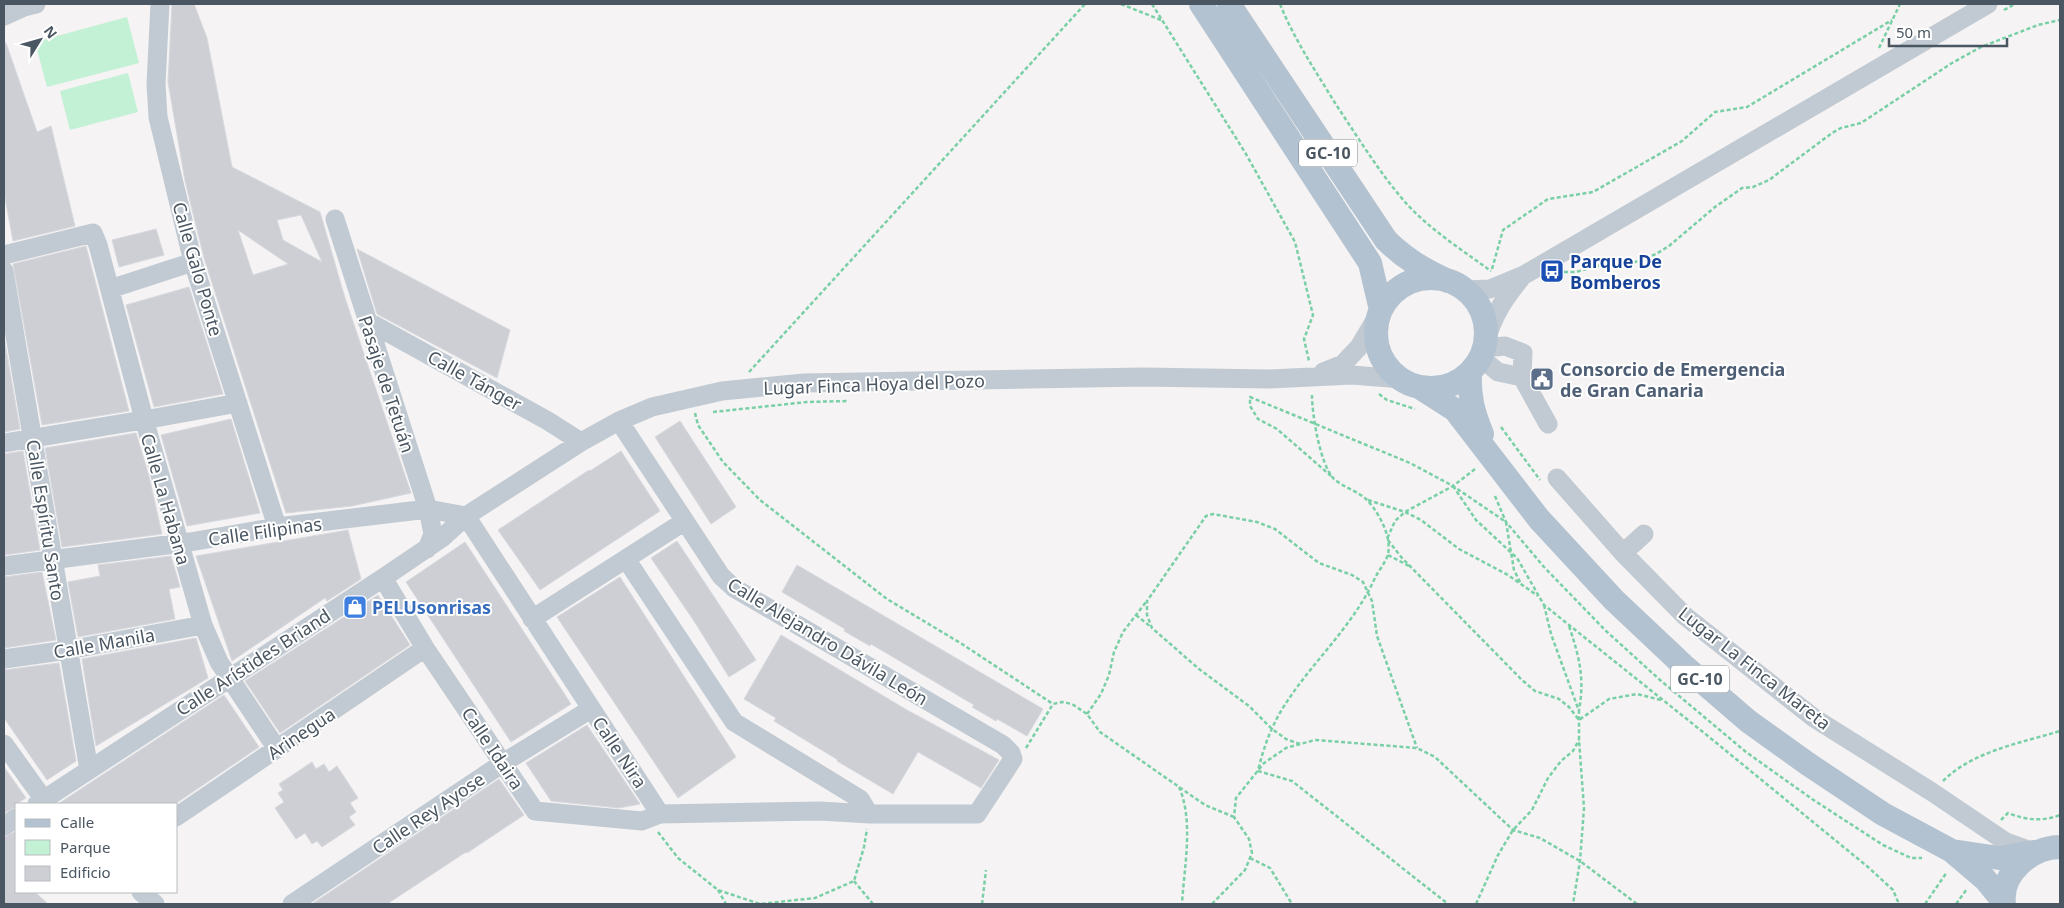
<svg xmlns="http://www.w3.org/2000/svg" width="2064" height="908" viewBox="0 0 2064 908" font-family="'Noto Sans',sans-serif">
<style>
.green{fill:#c3f1d5}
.building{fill:#cdcfd5;stroke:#d7d9de;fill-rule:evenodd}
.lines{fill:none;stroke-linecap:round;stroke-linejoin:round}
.path{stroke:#7ad0a6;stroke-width:2.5;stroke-dasharray:4 2.5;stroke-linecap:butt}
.minor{stroke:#c1cad2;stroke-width:19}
.major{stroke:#b3c2d1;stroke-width:24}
.labels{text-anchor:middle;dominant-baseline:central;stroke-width:4;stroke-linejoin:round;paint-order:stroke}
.shield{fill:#fff;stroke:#808990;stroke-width:1}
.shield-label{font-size:16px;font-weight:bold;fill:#4a5661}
.transit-label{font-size:18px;font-weight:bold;fill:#164399;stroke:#fff;text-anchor:start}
.street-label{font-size:18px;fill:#4a5661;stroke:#fff}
.service-label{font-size:18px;font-weight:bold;fill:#4e5e75;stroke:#fff;text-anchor:start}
.shop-label{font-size:18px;font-weight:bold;fill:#366cbe;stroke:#fff;text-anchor:start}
</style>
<rect width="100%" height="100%" fill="#f5f3f3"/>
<path class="green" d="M127 17 139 63 47 87 35 42Z
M128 73 138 112 70 130 60 91Z"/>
<path class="building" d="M172 4H194L207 38 232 167 320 212 345 298 411 493 352 506 286 513 204 258 185 181 168 82ZM301 215 322 262 283 240 277 220ZM238 230 288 264 253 275Z
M4 43H6L37 132 51 126 75 226 13 241 4 192Z
M156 229 164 255 119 267 112 240Z
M86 246 129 411 42 425 13 264Z
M357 249 510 330 497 378 377 314Z
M189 287 223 394 154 407 126 305Z
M4 337 20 429 4 432Z
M231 419 260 513 187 526 161 435Z
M680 421 736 507 711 524 655 437Z
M136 433 149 476 162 534 62 547 45 448Z
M23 451 40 550 4 555V454Z
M621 451 660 511 540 590 498 530 589 470 590 471Z
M348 530 361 579 327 601 325 598 232 661 196 556Z
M677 541 756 660 729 677 694 621 651 558Z
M465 542 571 704 511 742 406 582Z
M171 556 180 587 169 589 175 619 78 637 68 582 100 576 98 565Z
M797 565 1043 709 1027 736 997 719 996 721 972 707 974 705 871 644 870 646 844 631 845 629 782 592Z
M42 572 56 640 4 648V577Z
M620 577 736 757 678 798 557 617Z
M378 595 410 645 280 733 245 681Z
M781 635 907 710 999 760 981 788 918 752 893 794 837 761 838 760 774 721 776 718 744 699Z
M196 638 208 678 96 746 82 659Z
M59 663 76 761 47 780 4 718V670Z
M224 695 259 747 175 804H58Z
M587 725 640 804 619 808 551 801 526 763Z
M312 762 316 769 324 764 329 772 337 766 358 798 350 803 356 812 349 817 355 825 322 847 317 841 312 844 305 833 296 839 275 808 284 802 278 793 283 790 279 784Z
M4 767 26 798 16 804V807L4 813Z
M499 779 524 815 467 853 466 852 387 904H312Z
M16 831V892H35L48 904H4V837Z"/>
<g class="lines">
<path class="path" d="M1121 4 1161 20
M1152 4 1246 154 1295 242 1313 315 1304 339 1309 361
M1280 4C1294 39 1315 70 1335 103 1357 136 1379 172 1405 202 1429 229 1462 250 1491 271
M2004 10 2015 4
M1879 48 1900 4
M1492 269 1503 230 1548 199 1593 192 1682 141 1715 112 1747 107 1892 20
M1564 272H1576L1604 264 1625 266 1656 254 1669 246 1715 207 1742 188 1753 187 1769 180 1832 133 1841 128 1861 123 1952 63 1981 47 2038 25 2060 20
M749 372 1085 4
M1379 394 1387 400 1415 409
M1312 395C1312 414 1320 465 1334 479 1343 487 1357 491 1366 499 1378 511 1392 536 1388 554 1386 562 1379 570 1375 578 1351 630 1310 663 1281 711 1270 730 1263 749 1258 771L1292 781 1448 904
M713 412 807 402 849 401
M695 413 698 425 723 462 760 500 887 599 962 644 1053 704 1062 702 1072 704 1087 714 1100 732 1205 805 1234 817
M1501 427 1540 480
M1475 469 1453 486 1405 512 1395 521 1387 539 1402 558 1522 680 1535 691 1559 699 1569 707 1579 720 1609 699 1637 694 1661 700
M1331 476 1277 429 1258 419 1250 406V397L1410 463 1453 486 1506 522 1514 570 1521 584
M1453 486 1476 520 1517 558 1544 605 1703 732 1868 867 1893 890 1899 904
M1495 496 1506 522 1544 567 1605 630 1660 680 1746 752 1812 799 1883 845 1911 858H1922
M1368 500 1405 512 1421 520 1459 549 1508 575 1538 596
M1388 555 1411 567
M1544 605 1551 634 1579 711V740L1584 808 1580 861 1573 904
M1136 615 1151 627
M1569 626C1579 656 1585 678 1579 710
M1087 714 1101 694 1109 675 1114 652 1123 632 1146 602
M1300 744 1286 739 1272 729 1249 706 1199 669 1152 628 1147 615V601L1206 516 1213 514 1257 522 1275 529 1319 563 1352 575 1363 582 1372 601 1377 636 1417 748
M1026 748 1053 704
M1943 781C1973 751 2021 743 2060 731
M1179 787C1194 821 1184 868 1182 904
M2001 820 2008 813C2026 820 2042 822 2060 815
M658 832 678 858 718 890 760 904 815 898 854 881 864 847 867 829
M1250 858 1270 868 1292 904
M854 881 873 904
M718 890 726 904
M982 904 986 870
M1212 904 1245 870 1252 853 1249 839 1234 817 1236 798 1264 763 1286 748 1315 740 1417 748 1435 757 1513 830 1540 838 1580 861 1637 904
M1476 904 1498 855 1513 830 1532 810 1548 778 1561 761 1573 751 1579 740
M1925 904 1947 872
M1956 904 1967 889"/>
<path class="minor" d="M160 4 156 84 158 117 193 262 277 527
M4 16 24 7 36 4
M335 219 428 509 433 534 427 549
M4 255 93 233 98 245 144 419 203 625 219 662 277 749
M4 271 89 770
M110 289 193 262
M1465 290 1490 289 1524 275 1988 4
M367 321 548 421 581 442
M1486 340C1494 314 1504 299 1521 278
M1484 348 1505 346 1523 353 1522 377 1548 424
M1481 358 1498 372 1522 377
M1323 372 1343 364 1359 347 1381 310
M4 443 155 418 238 403
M1557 478 1623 553 1685 616 1814 718 1932 792 2006 842 2034 852
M466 516 660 814
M1623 553 1644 534
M626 559 734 722 860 799 869 814
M4 566 190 542 277 527 428 509 466 516
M383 578 425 648 535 811 642 821 660 814 820 811 869 814H977L1013 759 1011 753 1003 745 734 588 721 576 619 421
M532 619 685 521
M4 659 68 650 203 625
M4 744 47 804
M37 804 383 578 442 538 466 516 581 442 619 421 652 407 722 391 804 383 1143 377 1270 379 1352 375 1402 379
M176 817 425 648
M4 826 16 818
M141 892 155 904
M292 904 503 763 591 709"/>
<path class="major" d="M1201 4 1370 263 1381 310
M1229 4 1386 240C1405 259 1424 270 1448 281
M1376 333a55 55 0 1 1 110 0a55 55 0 1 1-110 0Z
M1470 373C1469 397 1473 412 1482 434
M1419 387 1455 410 1539 519 1614 600 1683 665 1748 721 1808 764 1883 814 1952 851 1985 879 2003 901
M1952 851 1999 858 2034 852
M2004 904C2000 873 2032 847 2060 847"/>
</g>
<defs>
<g id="bus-square" transform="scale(1.25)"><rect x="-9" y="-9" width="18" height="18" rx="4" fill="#1a4fb4" stroke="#fff"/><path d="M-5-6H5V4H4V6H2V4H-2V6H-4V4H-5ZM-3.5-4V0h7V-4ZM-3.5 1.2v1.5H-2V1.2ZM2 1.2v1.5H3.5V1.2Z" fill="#fff"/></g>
<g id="civic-square" transform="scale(1.25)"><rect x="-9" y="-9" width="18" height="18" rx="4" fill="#5c6f8a" stroke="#fff"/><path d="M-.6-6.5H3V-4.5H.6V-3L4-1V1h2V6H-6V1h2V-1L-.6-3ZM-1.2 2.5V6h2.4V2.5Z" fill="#fff"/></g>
<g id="shop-square" transform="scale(1.25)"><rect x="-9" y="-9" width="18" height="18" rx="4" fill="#3f7fe0" stroke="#fff"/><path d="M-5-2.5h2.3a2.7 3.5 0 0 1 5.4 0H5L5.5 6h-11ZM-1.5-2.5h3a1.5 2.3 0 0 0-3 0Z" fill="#fff"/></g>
</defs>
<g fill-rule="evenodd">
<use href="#bus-square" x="1552" y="271"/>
<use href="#civic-square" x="1542" y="379"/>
<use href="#shop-square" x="355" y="607"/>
</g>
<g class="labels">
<g class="shield">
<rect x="1299" y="139.5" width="58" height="27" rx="4"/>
<rect x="1671" y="665.5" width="58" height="27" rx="4"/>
</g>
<g class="shield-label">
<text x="1328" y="153">GC-10</text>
<text x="1700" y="679">GC-10</text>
</g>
<g class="transit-label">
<text x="1570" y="261">Parque De<tspan x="1570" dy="21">Bomberos</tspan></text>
</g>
<g class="street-label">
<text transform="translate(198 269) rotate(74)">Calle Galo Ponte</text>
<text transform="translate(475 380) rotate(29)">Calle Tánger</text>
<text transform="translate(387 384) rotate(72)">Pasaje de Tetuán</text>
<text transform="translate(874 384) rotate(-2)">Lugar Finca Hoya del Pozo</text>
<text transform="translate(166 499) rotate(74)">Calle La Habana</text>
<text transform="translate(46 520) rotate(81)">Calle Espíritu Santo</text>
<text transform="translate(265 531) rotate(-8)">Calle Filipinas</text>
<text transform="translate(828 641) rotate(31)">Calle Alejandro Dávila León</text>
<text transform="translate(104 643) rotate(-10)">Calle Manila</text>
<text transform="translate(253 662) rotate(-33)">Calle Arístides Briand</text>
<text transform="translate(1755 668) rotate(38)">Lugar La Finca Mareta</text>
<text transform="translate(301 733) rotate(-34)">Arinegua</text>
<text transform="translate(493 748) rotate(56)">Calle Idaira</text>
<text transform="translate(620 752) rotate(56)">Calle Nira</text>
<text transform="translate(428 813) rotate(-34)">Calle Rey Ayose</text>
</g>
<g class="service-label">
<text x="1560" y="369">Consorcio de Emergencia<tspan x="1560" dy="21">de Gran Canaria</tspan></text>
</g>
<g class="shop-label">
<text x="372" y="607">PELUsonrisas</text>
</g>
</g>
<rect width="2064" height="908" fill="none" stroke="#4a5661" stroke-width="10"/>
<rect x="15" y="803" width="162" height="90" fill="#ffffff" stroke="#b7bbc0"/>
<rect x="25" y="819" width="25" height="8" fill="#b3c2d1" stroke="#b7bbc0"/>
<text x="60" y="828" font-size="15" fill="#4a5661">Calle</text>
<rect x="25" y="840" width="25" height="15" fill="#c3f1d5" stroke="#b7bbc0"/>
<text x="60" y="853" font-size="15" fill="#4a5661">Parque</text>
<rect x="25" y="866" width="25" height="15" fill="#cdcfd5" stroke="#b7bbc0"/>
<text x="60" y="878" font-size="15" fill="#4a5661">Edificio</text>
<g transform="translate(40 40) rotate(53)" stroke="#ffffff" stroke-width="4" paint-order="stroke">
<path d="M0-4L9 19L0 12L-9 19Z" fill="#4a5661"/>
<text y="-8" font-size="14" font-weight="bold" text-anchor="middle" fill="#4a5661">N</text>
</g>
<path d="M1889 38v8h118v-8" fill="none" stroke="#4a5661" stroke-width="2.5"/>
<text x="1896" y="38" font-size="15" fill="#4a5661" stroke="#ffffff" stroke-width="4" paint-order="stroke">50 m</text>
</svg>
